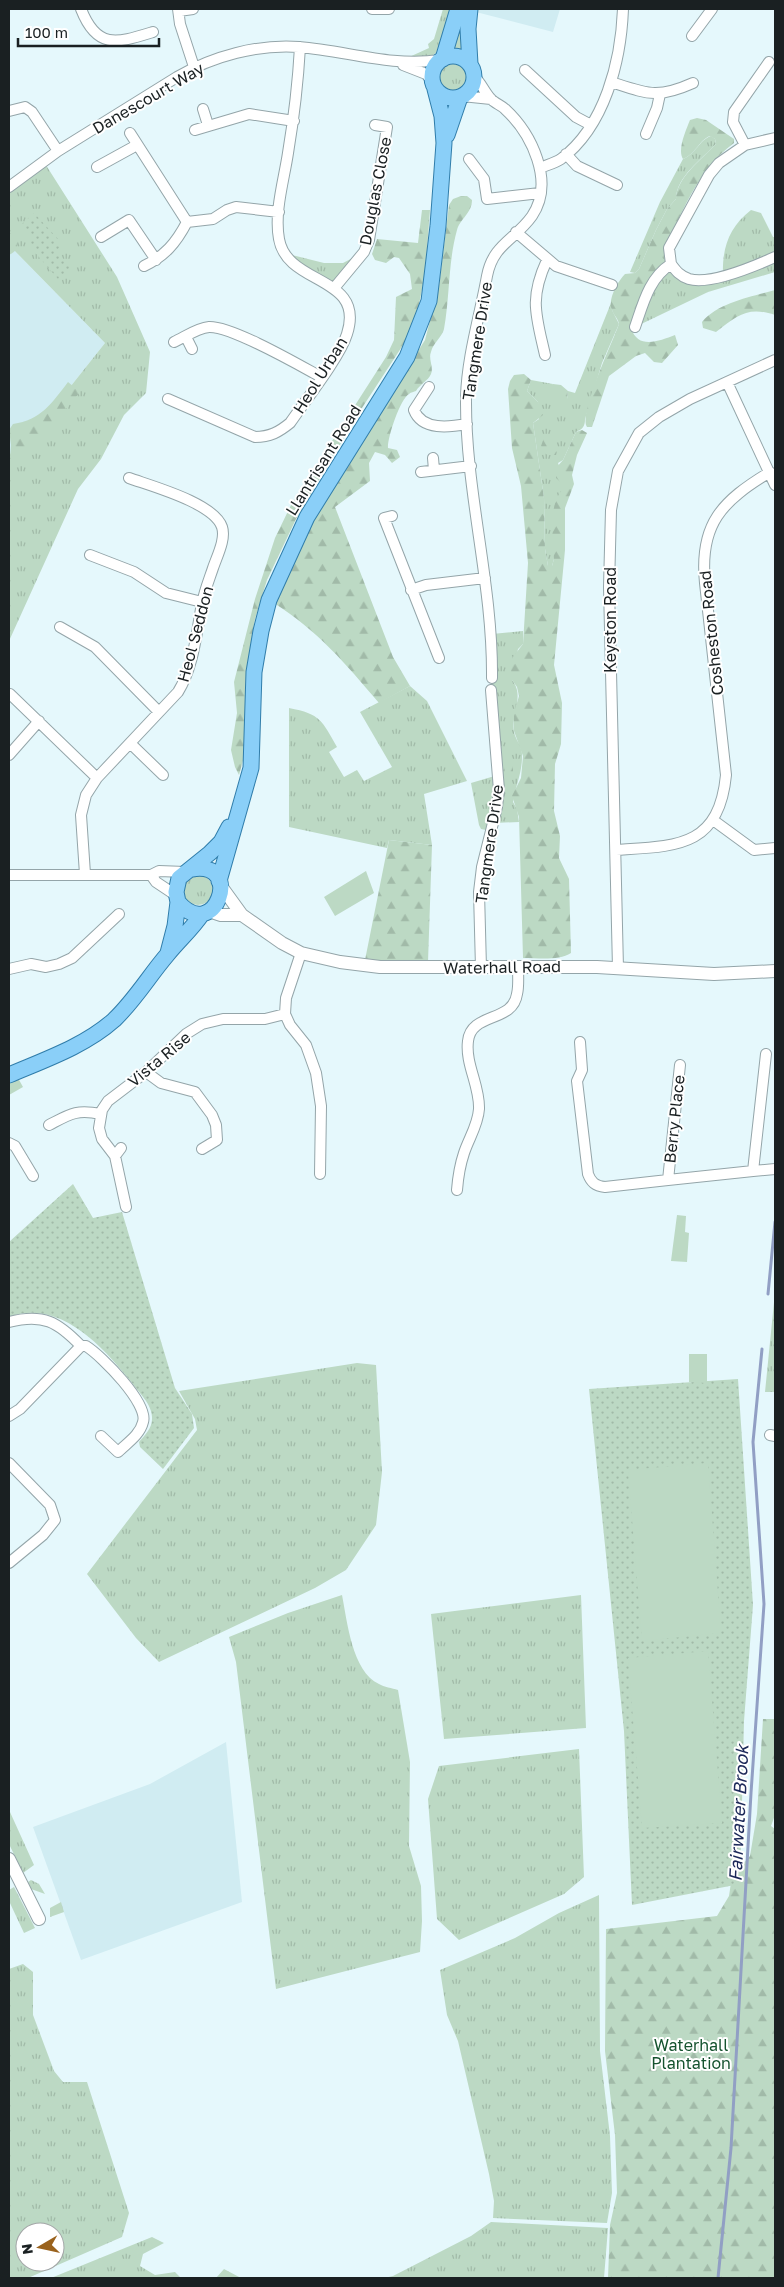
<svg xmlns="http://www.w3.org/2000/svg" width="784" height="2287" viewBox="0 0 784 2287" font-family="'Golos Text',sans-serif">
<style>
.built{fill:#d0ecf2}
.grass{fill:url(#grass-tufts);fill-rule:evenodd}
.forest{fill:url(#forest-firs)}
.park{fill:url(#park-dots)}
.pitch{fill:#bcd9c4}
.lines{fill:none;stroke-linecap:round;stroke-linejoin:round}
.stream{stroke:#919fc4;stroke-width:3}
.minor-casing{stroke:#94a5a9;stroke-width:12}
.tertiary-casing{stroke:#94a5a9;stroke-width:14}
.primary-casing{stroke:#307daa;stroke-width:17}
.minor{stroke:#fff;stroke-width:10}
.tertiary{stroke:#fff;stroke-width:12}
.primary{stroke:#8acff8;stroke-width:15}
.labels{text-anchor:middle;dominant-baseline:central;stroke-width:4;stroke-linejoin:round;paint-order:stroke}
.street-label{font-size:16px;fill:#1a2022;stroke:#fff}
.park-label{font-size:16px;fill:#15532f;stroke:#fff}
.water-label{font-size:18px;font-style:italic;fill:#1c2959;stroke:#fff}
</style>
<defs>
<pattern id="grass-tufts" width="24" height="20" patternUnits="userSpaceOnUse" patternTransform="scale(1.25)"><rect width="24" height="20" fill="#bcd9c4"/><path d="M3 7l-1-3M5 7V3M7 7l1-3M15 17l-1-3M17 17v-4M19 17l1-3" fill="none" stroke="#a1baa8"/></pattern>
<pattern id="forest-firs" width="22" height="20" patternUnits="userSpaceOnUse" patternTransform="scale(1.25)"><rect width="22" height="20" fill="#bcd9c4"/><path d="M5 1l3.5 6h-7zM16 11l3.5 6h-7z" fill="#a1baa8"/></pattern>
<pattern id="park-dots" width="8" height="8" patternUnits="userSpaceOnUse" patternTransform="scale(1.25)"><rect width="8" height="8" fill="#bcd9c4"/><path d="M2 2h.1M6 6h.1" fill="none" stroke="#a1baa8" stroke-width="1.8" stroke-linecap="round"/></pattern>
</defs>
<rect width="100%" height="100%" fill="#e5f8fc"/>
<path class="built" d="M477 9H560L553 32 476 12Z
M9 245 105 343 36 430 9 455Z
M226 1742 242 1902 81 1960 33 1827 150 1784Z"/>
<path class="grass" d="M443 9H451L436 53 430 57 407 58 429 48 428 44 434 39Z
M457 31 463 33 462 52 452 51Z
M439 78a14 14 0 1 1 28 0a14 14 0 1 1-28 0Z
M711 136 715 139 716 144C702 159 676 177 676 199L667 209 656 230 639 269 635 273 630 272 660 202 683 159C696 154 699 140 711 136Z
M44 162 117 277 150 352 146 393 124 415 101 459 78 489 9 641V455L36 430 105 343 9 245V187Z
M751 210 761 213 773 237H775V272L708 292 635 327 665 247 668 256 691 279 723 275C722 248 729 227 751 210Z
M364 252 335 287 284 253 324 263H343Z
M611 303 612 310 619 324 602 363 585 419C585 426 583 429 576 432L563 460 558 463 567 487 554 514V559L552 566H548L545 549 544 498 533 423 539 419 538 402 527 391 531 380 553 384 549 387 567 399 568 391 575 393Z
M523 631V644L518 649 512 680C525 696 511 713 514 732 516 741 523 747 522 757 522 774 515 787 513 802L517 809 519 822 494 823 491 831 481 829 479 825 471 783 498 775 491 690 492 634Z
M410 686 427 701 467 781 424 794 432 845 389 840 387 848 289 827V708C321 714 322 721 337 747L329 752 344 777 357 770 364 781 392 767 360 712Z
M183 890a15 15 0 1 1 30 0a15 15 0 1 1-30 0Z
M18 1078 23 1087 9 1095V1083Z
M774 1302 775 1392H765Z
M357 1363 376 1365 382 1472 376 1525 346 1570 315 1588 159 1662 136 1638 87 1574 197 1430 195 1419 179 1391Z
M342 1595C347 1620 352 1672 379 1684 384 1687 392 1688 398 1690L410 1762 409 1846 421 1886 422 1921 420 1952 276 1989 236 1662 229 1637 288 1613Z
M581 1595 586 1728 444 1739 431 1614Z
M579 1749 584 1877 564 1894 459 1940 437 1919 428 1799 439 1766Z
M10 1812 34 1865 23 1873 9 1844Z
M31 1880 39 1884 45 1894 31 1889 28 1882Z
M14 1887 35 1928 24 1933 9 1901V1890Z
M599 1895 600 2051 610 2136 612 2193 607 2223 493 2218 494 2201 489 2174 458 2041 447 2015 440 1970 515 1938 559 1913Z
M61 1902 64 1912 50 1917V1908Z
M23 1964 33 1972V2015L54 2071 63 2082H87L129 2213 122 2237 28 2278H9V1969ZM25 2232H55V2262H25Z
M491 2222 608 2228 604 2278H384L393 2276 471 2236Z
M152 2237 164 2243 143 2254 140 2266 155 2275 175 2272 181 2278H51Z
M224 2269 241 2278H216Z"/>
<path class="forest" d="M697 118 706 120 734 139V143C692 174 675 229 655 275 648 292 639 310 631 328 638 350 659 341 675 335L678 345 662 363 654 362 645 353 636 356 609 376 592 427H587C578 415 613 341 619 324 618 318 614 316 612 310 607 300 618 281 625 274L635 273 639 269 656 230 667 209 676 199C676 178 702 159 716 144L715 139 710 136C699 140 696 154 683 159 677 150 686 130 690 120Z
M461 196H467L472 200C472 213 460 219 457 230 448 262 450 296 444 329 442 337 433 343 431 352 428 359 434 367 431 374 428 381 420 384 416 391 414 392 411 392 409 394 400 399 387 439 388 448L397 450 400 457 392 463 385 455 375 452 369 463 370 481 335 507 393 657 410 686 379 703C345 663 319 632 274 603L325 498 425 340 439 286 449 205 453 199Z
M422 210H430L425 275 417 314 405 342 360 411 296 519 267 580 255 619 246 672 244 757 239 775 235 767 231 750 237 713 234 682 255 599 275 538 291 505 386 357 394 340 396 297 412 289 410 274 399 258 394 257 386 263 375 260 372 254 377 239 418 243Z
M9 232 17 237C18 246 18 251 9 255Z
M775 290V315C748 306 738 315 716 332L703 328 702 322C719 302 752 297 775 290Z
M524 374 531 380 527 391 538 402 543 415 533 423 544 498 545 549 548 566H552L554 559C553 539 547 499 566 487L556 478V468L563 460 576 432 582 430 587 433 577 455 572 475 574 484 565 508V550L554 665 562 703 561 744 555 764 554 811 560 836 559 858 569 879 571 953C559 961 538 958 523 958L519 817 512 796 521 778 523 756 514 731V713L519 696 517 687 512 680 511 670 513 657 523 644 528 563 521 486 512 448 508 389 510 381 514 375Z
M68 382 80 392 42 438 9 470 11 445 9 430 13 424C41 420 52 403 68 382Z
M553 384 561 385 568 391 567 399 563 403 550 399 548 386Z
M545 435C553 436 555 441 558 448L556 455H547L541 446Z
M509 761 513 763V777L508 778 504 768 506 762Z
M389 840 432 845 428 962 365 960Z
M763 1719H775V1815L771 1826 775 1829V2278H608L610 2225 617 2193 615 2135 605 2051 606 1929 717 1916 729 1896 732 1876 750 1856 757 1814Z"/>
<path class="park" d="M34 213 58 239 57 241 61 246 56 251 72 268 58 279 26 242 31 237 21 225Z
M73 1184 93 1218 122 1212 175 1388 192 1414 194 1428 163 1469 140 1447 139 1442C145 1435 152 1428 152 1419 153 1405 139 1393 132 1383 104 1348 60 1298 9 1317V1242Z
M738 1379 753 1605 744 1721 740 1884 632 1905 624 1731 589 1389Z"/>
<path class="pitch" d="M366 871 374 893 335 916 324 897Z
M677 1215 686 1216 685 1232 689 1233 687 1262 671 1261Z
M689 1354H707V1383L689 1382Z
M708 1463 721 1633 642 1641 628 1470Z
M708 1651 722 1823 642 1828 628 1658Z"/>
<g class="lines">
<path class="stream" d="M768 1294 775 1222
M718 2278 731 2148 751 1793 764 1604 753 1442 762 1349"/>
<g class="minor-casing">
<path id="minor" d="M81 9C97 50 117 43 153 32
M178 9 180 24 194 67
M372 9H389
M179 11 193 9
M692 36 712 9
M403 65 426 74 433 82
M525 70 576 117 591 125
M474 76C481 83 484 91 490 98 494 103 501 105 505 109 532 134 555 182 532 216 515 240 493 244 487 276 480 315 467 357 466 397 465 491 493 583 492 678
M611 82C648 94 657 99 693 83
M462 96 491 99
M203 109 208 125
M9 111 25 107 32 112 58 151
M195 130 249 114 294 121
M130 133 187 222
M646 134 657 108 660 94
M745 145 733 122 734 112 769 62
M566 154 577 166 617 185
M469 159 484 179 487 199 540 193
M97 167 137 145
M540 168C547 165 555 163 561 159 605 126 621 61 623 9
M9 187 58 151 177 77C213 56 258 44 299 47 348 51 390 67 440 60
M187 222 213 219 227 210 236 207 279 212
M516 232 556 266 612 285
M101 237 129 220 156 260
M671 264 669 248 709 175 719 163 745 145 775 138
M144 266C165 256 176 243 187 222
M335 287 364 252 369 240 387 127 375 125
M635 327C643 304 649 278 671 264 676 271 680 276 689 279 710 285 755 266 775 257
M186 337 192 349
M174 342C185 337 197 328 209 327 232 326 299 365 321 377
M545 355C536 315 529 299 547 260
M727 382 775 485
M429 387 414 410C422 431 450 427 467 424
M168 399 255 437C270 437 279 432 290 423 305 401 340 357 347 334 366 275 287 286 279 239 274 212 284 180 288 153 294 117 298 83 300 47
M433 458 434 470
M421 472 471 466
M392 516 384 518 439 658
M90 555 134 572 166 593 202 602
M411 590 426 585 485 578
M60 627 95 647 159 712
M10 694 97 778
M131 744 163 775
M9 755 39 721
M713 820 754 850 775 848
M616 850C676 846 719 848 726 775L705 583C699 524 722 501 770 472
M85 874 81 815 86 795 97 778 178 692C194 666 196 634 202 604 204 592 209 580 213 568 217 556 226 539 222 527 214 503 151 486 129 478
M9 875H151L159 871 185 872
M151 875 156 882 177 896
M301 953 286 998 285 1014 290 1025 306 1045 316 1073 321 1106 320 1174
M481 968 479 892 482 867 497 807 499 790 491 690
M618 968 609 587 611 510 618 471 639 433 659 417 690 399 775 360
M9 969 31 964 46 967 59 964 72 958 119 914
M580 1042 582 1070 577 1081 588 1174C591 1182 595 1186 605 1187L668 1180
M680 1065 668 1180 753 1171 766 1054
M146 1072 161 1083 195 1092 212 1115 216 1125 217 1140 202 1149
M49 1125C70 1114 76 1109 101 1114
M9 1143 15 1146 33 1176
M115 1156 121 1148
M753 1171 775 1169
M457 1190C458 1177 460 1165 464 1153 469 1138 478 1125 479 1109 480 1086 465 1064 468 1041 471 1012 513 1023 517 994 519 986 518 976 518 968
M126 1207 115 1156 102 1139 99 1128 102 1110 108 1101 146 1072 186 1034 202 1024 223 1019H265L285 1014
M9 1322C43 1313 58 1322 81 1346
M9 1416 20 1409 81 1346H86C102 1356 149 1404 143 1422 140 1435 127 1443 118 1452L101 1436
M770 1435 775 1436
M9 1463 50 1505 55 1520 43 1535 9 1563"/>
</g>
<g class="tertiary-casing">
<path id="tertiary" d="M221 886 242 915 282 943 301 953 340 962 380 967H597L714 974 775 971
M209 911 221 915H242
M9 1859 39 1919"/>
</g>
<g class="primary-casing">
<path id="primary" d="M470 9 468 29 470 64
M432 77a21 21 0 1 1 42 0a21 21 0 1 1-42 0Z
M443 59 458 9
M447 135 460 97
M219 881 251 768 254 672 261 631 269 600 307 517 407 357 429 301 438 226 444 143 442 116 435 89
M178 902C215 945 245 860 192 869
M168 953 175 926 178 902 176 892 179 878 210 853 221 842 229 827
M9 1075C44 1060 85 1046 114 1020 135 1000 149 976 167 955 179 940 192 929 202 914"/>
</g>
<use href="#minor" class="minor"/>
<use href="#tertiary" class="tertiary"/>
<use href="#primary" class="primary"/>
</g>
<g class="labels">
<g class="street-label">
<text transform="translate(148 98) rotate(-30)">Danescourt Way</text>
<text transform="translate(375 191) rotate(-79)">Douglas Close</text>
<text transform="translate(477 341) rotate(-81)">Tangmere Drive</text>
<text transform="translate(320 375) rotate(-58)">Heol Urban</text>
<text transform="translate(323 460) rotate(-58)">Llantrisant Road</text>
<text transform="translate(610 620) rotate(-90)">Keyston Road</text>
<text transform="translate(711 633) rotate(-96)">Cosheston Road</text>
<text transform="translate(195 634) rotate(-75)">Heol Seddon</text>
<text transform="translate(489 844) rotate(-82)">Tangmere Drive</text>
<text transform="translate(502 967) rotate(-1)">Waterhall Road</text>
<text transform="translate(159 1059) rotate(-40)">Vista Rise</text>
<text transform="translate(674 1119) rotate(-84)">Berry Place</text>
</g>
<g class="park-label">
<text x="691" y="2045">Waterhall<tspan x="691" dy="18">Plantation</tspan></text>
</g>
<g class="water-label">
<text transform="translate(738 1813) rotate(-87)">Fairwater Brook</text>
</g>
</g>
<rect width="784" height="2287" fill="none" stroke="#1a2022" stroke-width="20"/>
<g transform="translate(40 2247) rotate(261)"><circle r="24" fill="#ffffff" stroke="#a3a6a7"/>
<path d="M0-4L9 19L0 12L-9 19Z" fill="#9a621d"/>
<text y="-8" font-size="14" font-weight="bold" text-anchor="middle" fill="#1a2022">N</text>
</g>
<path d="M18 38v8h141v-8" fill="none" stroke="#1a2022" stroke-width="2.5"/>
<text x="25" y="38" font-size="15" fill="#1a2022" stroke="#ffffff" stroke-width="4" paint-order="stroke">100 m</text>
</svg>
